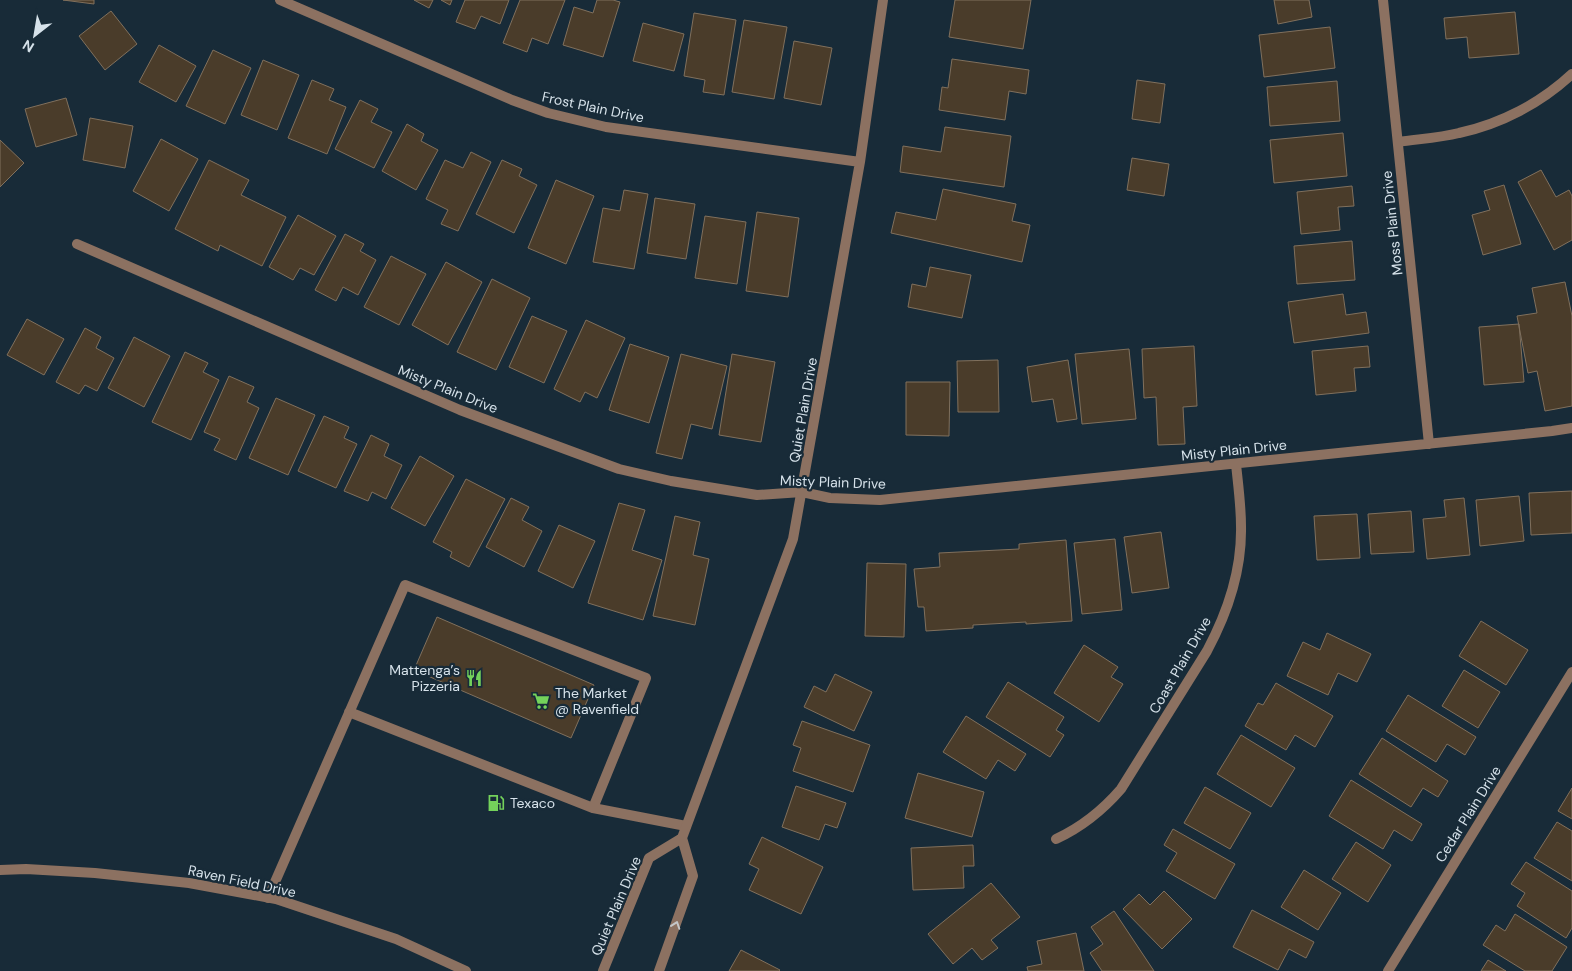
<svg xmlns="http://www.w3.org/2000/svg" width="1572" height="971" viewBox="0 0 1572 971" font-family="'DM Sans',sans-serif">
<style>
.building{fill:#4a3c2a;stroke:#80705d}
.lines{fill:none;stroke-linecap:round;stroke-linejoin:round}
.service{stroke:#8c7161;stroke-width:10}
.minor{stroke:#8c7161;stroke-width:10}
.tertiary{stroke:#8c7161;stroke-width:10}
.oneway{stroke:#c4c6c8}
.labels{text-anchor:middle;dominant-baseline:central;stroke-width:4.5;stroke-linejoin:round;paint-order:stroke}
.street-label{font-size:14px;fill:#d6e2ea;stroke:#182b38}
.poi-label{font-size:14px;fill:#d6e2ea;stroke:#182b38;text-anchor:start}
</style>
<rect width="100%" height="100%" fill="#182b38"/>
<path class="building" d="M63 0H94V4Z
M414 0H433L429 8Z
M441 0H452L450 5Z
M465 0H509L500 24 481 16 475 29 456 22Z
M520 0H565L548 44 532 38 527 52 503 43Z
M597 0H613L620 2 603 57 563 45 574 7 593 13Z
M955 0H1031L1023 49 949 37Z
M1274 0H1309L1312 17 1278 24Z
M111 11 137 44 105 70 79 36Z
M1515 12 1519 54 1469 58 1467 37 1446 39 1444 18Z
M694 13 736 20 724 95 703 92 705 80 684 76Z
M744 20 787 27 774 99 732 92Z
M643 23 684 34 674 71 633 61Z
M1330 27 1335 68 1264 77 1259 35Z
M794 41 832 48 821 105 784 98Z
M159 45 196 66 176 102 139 82Z
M213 50 251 68 225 124 186 106Z
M952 59 1029 70 1026 94 1009 91 1005 120 939 110 942 87 948 88Z
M263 60 299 75 277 130 241 115Z
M312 80 334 89 329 100 346 107 327 154 288 138Z
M1137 80 1165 84 1160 123 1132 119Z
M1337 81 1340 121 1270 126 1267 87Z
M66 98 77 135 36 147 25 109Z
M360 100 378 109 371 122 392 132 374 168 335 149Z
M90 118 133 126 125 168 83 160Z
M407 124 424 134 421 141 438 150 416 190 382 171Z
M945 127 1011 136 1004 187 900 172 903 146 941 152Z
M1343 133 1347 176 1274 183 1270 140Z
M161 139 198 159 169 211 133 191Z
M0 140 24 163 0 187Z
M471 152 491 162 458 231 441 224 448 210 426 199 445 160 463 168Z
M1132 158 1169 164 1164 196 1127 190Z
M209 160 249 180 241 195 286 217 262 266 220 245 218 251 175 229Z
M502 160 522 169 519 176 537 185 514 233 476 214Z
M1541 170 1556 197 1569 190 1572 196V240L1554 250 1518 182Z
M556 180 594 196 566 264 528 248Z
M1504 185 1521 244 1483 255 1472 215 1490 210 1484 191Z
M1352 186 1354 206 1338 207 1340 230 1301 234 1297 192Z
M943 189 1016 204 1012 221 1030 225 1022 262 891 233 896 212 936 220Z
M624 190 648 194 634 269 593 262 603 208 620 211Z
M655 198 695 204 686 259 647 253Z
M757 212 799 218 788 297 746 291Z
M298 215 336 236 314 275 300 268 293 280 269 267Z
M705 216 746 222 737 284 695 278Z
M345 234 364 244 360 251 376 260 358 295 343 287 336 301 315 290Z
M1352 241 1355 280 1297 284 1294 246Z
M391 256 426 274 399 325 364 307Z
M446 262 482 282 448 345 412 325Z
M930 267 971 275 962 318 908 307 912 284 926 287Z
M492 279 530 298 496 370 457 352Z
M1565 282 1572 316V406L1545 411 1537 371 1528 373 1517 316 1537 313 1532 288Z
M1343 294 1346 315 1366 312 1369 333 1294 343 1288 302Z
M532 316 567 331 544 383 509 367Z
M27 319 64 339 44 375 7 355Z
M586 320 625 338 597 398 585 392 580 402 554 389Z
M1519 324 1524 382 1484 385 1479 327Z
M85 328 101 337 96 348 114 358 97 391 85 385 79 394 56 382Z
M134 337 170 356 144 407 108 388Z
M630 344 669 357 649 423 609 410Z
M1194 346 1197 406 1183 407 1185 444 1158 445 1156 397 1144 398 1142 349Z
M1368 346 1370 367 1354 368 1356 391 1316 395 1312 351Z
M1129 349 1136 419 1082 424 1075 354Z
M185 352 208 363 203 372 219 380 191 440 152 422Z
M681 354 727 366 712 429 691 424 682 459 656 453Z
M732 354 775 362 761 442 719 435Z
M998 360 999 412H958L957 361Z
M1068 360 1077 419 1057 422 1053 399 1032 402 1027 367Z
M229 376 254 387 247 402 259 408 236 460 214 450 220 439 204 432Z
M906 382H950L949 436 906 435Z
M276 398 315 415 288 475 249 458Z
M324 416 349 427 344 438 357 444 336 488 298 471Z
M371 435 389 444 384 456 402 465 386 499 372 492 368 501 344 491Z
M420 456 454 476 425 526 391 508Z
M466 479 505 499 469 567 450 557 452 552 433 542Z
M1572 491V533L1531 535 1529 493Z
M1519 496 1524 541 1480 546 1476 500Z
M511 498 529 507 522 520 542 531 524 567 486 547Z
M1464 498 1470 555 1427 559 1423 519 1446 517 1444 500Z
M619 503 645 510 632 550 662 560 643 620 588 603Z
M1411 511 1414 552 1371 554 1368 514Z
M1357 514 1360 558 1317 560 1314 516Z
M675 516 700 522 693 555 709 559 695 625 653 616Z
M559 525 595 541 573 588 538 571Z
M1161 532 1169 588 1132 593 1124 537Z
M1115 539 1122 610 1082 614 1074 543Z
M1066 540 1072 621 1026 624V622L973 625V628L926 631 924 607H918L914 569 940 567 939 553 1019 549V544Z
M867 563 906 564 904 637 865 636Z
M437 617 594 685 571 738 414 670Z
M1481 621 1528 650 1506 685 1459 656Z
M1327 633 1371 654 1357 682 1338 673 1328 695 1287 676 1303 642 1320 650Z
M1084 645 1118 667 1111 677 1123 684 1099 722 1054 693Z
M1464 670 1500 692 1478 728 1442 706Z
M835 674 872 692 854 731 804 707 814 686 826 692Z
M1008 682 1064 717 1056 730 1064 735 1050 757 986 717Z
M1276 683 1333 716 1315 747 1295 735 1286 750 1245 726 1258 703 1263 705Z
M1408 695 1476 737 1465 755 1447 744 1436 762 1386 731Z
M966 716 1026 754 1015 771 998 760 986 779 943 752Z
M802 721 870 745 853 792 793 771 801 748 793 745Z
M1241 735 1295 768 1271 807 1217 774Z
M1382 738 1448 781 1438 797 1423 788 1411 807 1359 774Z
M918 773 984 792 972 837 905 818Z
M1351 780 1422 824 1412 841 1394 830 1383 849 1329 816Z
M796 786 846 803 837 828 825 824 819 840 782 827Z
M1205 787 1251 813 1230 849 1184 823Z
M1572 788V819L1558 811Z
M1557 822 1572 831V881L1534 858Z
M1173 829 1235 864 1215 899 1166 871 1177 853 1164 845Z
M762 837 823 867 801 914 749 890 759 869 749 864Z
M1356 842 1391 865 1368 902 1332 879Z
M973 845 974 866H963L964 888 913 890 911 848Z
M1526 862 1572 891V928L1566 938 1517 906 1525 893 1511 884Z
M1304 870 1341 893 1318 930 1281 907Z
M991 883 1020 917 991 940 998 948 982 960 972 948 953 964 928 934Z
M1164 891 1192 919 1162 949 1123 909 1139 894 1150 905Z
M1252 910 1314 942 1306 958 1289 949 1278 970 1233 947Z
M1114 911 1154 971H1102L1090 953 1103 944 1091 927Z
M1515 914 1567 947 1552 971H1525L1483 945 1496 925 1505 931Z
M1076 933 1084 971H1028L1027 967 1042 964 1037 941Z
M741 950 780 970 779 971H729Z
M1488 960 1506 971H1481Z"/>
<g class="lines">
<path class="service" d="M349 712 593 808
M268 898 405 585 646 678 593 808 686 826"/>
<path class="minor" d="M280 0 512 100 548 113 606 127 860 162
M1383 0 1429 444
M1398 142C1418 139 1439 138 1459 133 1501 124 1541 103 1572 74
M77 244 460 410 619 469 671 481 757 495 802 492 830 498 880 500 1552 431 1572 428
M1056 839C1082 827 1102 811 1121 789L1207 651C1228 612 1242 570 1241 526 1241 505 1238 484 1236 464
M603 971 649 858 682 838
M659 971 693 876 682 838 793 539 860 162 883 0
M1388 971 1572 672"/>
<path class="tertiary" d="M0 870 26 869 95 873 189 883 276 899 396 939 466 971"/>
</g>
<defs><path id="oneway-chevron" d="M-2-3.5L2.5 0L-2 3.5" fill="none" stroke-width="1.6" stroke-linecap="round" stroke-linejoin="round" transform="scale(1.25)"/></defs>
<use class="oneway" href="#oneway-chevron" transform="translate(676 925) rotate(-71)"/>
<defs>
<g id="restaurant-bare" transform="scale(1.35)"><path d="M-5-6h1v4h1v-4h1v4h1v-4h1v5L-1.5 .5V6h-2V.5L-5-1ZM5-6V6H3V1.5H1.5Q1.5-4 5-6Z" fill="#74d25b" stroke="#182b38" stroke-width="2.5" paint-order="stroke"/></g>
<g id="supermarket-bare" transform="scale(1.35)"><path d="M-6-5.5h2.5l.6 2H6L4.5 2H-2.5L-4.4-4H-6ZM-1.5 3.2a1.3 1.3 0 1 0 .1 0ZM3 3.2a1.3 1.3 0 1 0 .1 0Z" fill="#74d25b" stroke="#182b38" stroke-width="2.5" paint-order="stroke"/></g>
<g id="fuel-bare" transform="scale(1.35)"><path d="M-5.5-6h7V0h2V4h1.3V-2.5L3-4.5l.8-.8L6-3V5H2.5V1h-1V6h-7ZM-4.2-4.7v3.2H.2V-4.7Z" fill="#74d25b" stroke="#182b38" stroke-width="2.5" paint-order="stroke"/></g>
</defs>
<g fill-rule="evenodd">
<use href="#restaurant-bare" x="474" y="678"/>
<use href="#supermarket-bare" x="541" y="701"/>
<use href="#fuel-bare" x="496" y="803"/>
</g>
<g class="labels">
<g class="street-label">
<text transform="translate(593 107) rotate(12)">Frost Plain Drive</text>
<text transform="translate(1392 223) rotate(-96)">Moss Plain Drive</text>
<text transform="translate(448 389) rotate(22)">Misty Plain Drive</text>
<text transform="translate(803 410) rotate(-80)">Quiet Plain Drive</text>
<text transform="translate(1234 450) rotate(-6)">Misty Plain Drive</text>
<text transform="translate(833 482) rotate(2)">Misty Plain Drive</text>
<text transform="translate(1180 665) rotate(-60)">Coast Plain Drive</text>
<text transform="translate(1468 814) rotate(-58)">Cedar Plain Drive</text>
<text transform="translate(242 881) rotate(12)">Raven Field Drive</text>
<text transform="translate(616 906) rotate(-67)">Quiet Plain Drive</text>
</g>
<g class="poi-label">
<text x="460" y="670" text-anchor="end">Mattenga’s<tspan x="460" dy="16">Pizzeria</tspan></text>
<text x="555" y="693">The Market<tspan x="555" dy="16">@ Ravenfield</tspan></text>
<text x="510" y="803">Texaco</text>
</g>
</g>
<g transform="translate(35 35) rotate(211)" stroke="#182b38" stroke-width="4" paint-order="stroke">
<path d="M0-4L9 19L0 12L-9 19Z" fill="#d6e2ea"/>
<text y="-8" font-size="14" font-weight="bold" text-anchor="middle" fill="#d6e2ea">N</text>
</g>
</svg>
